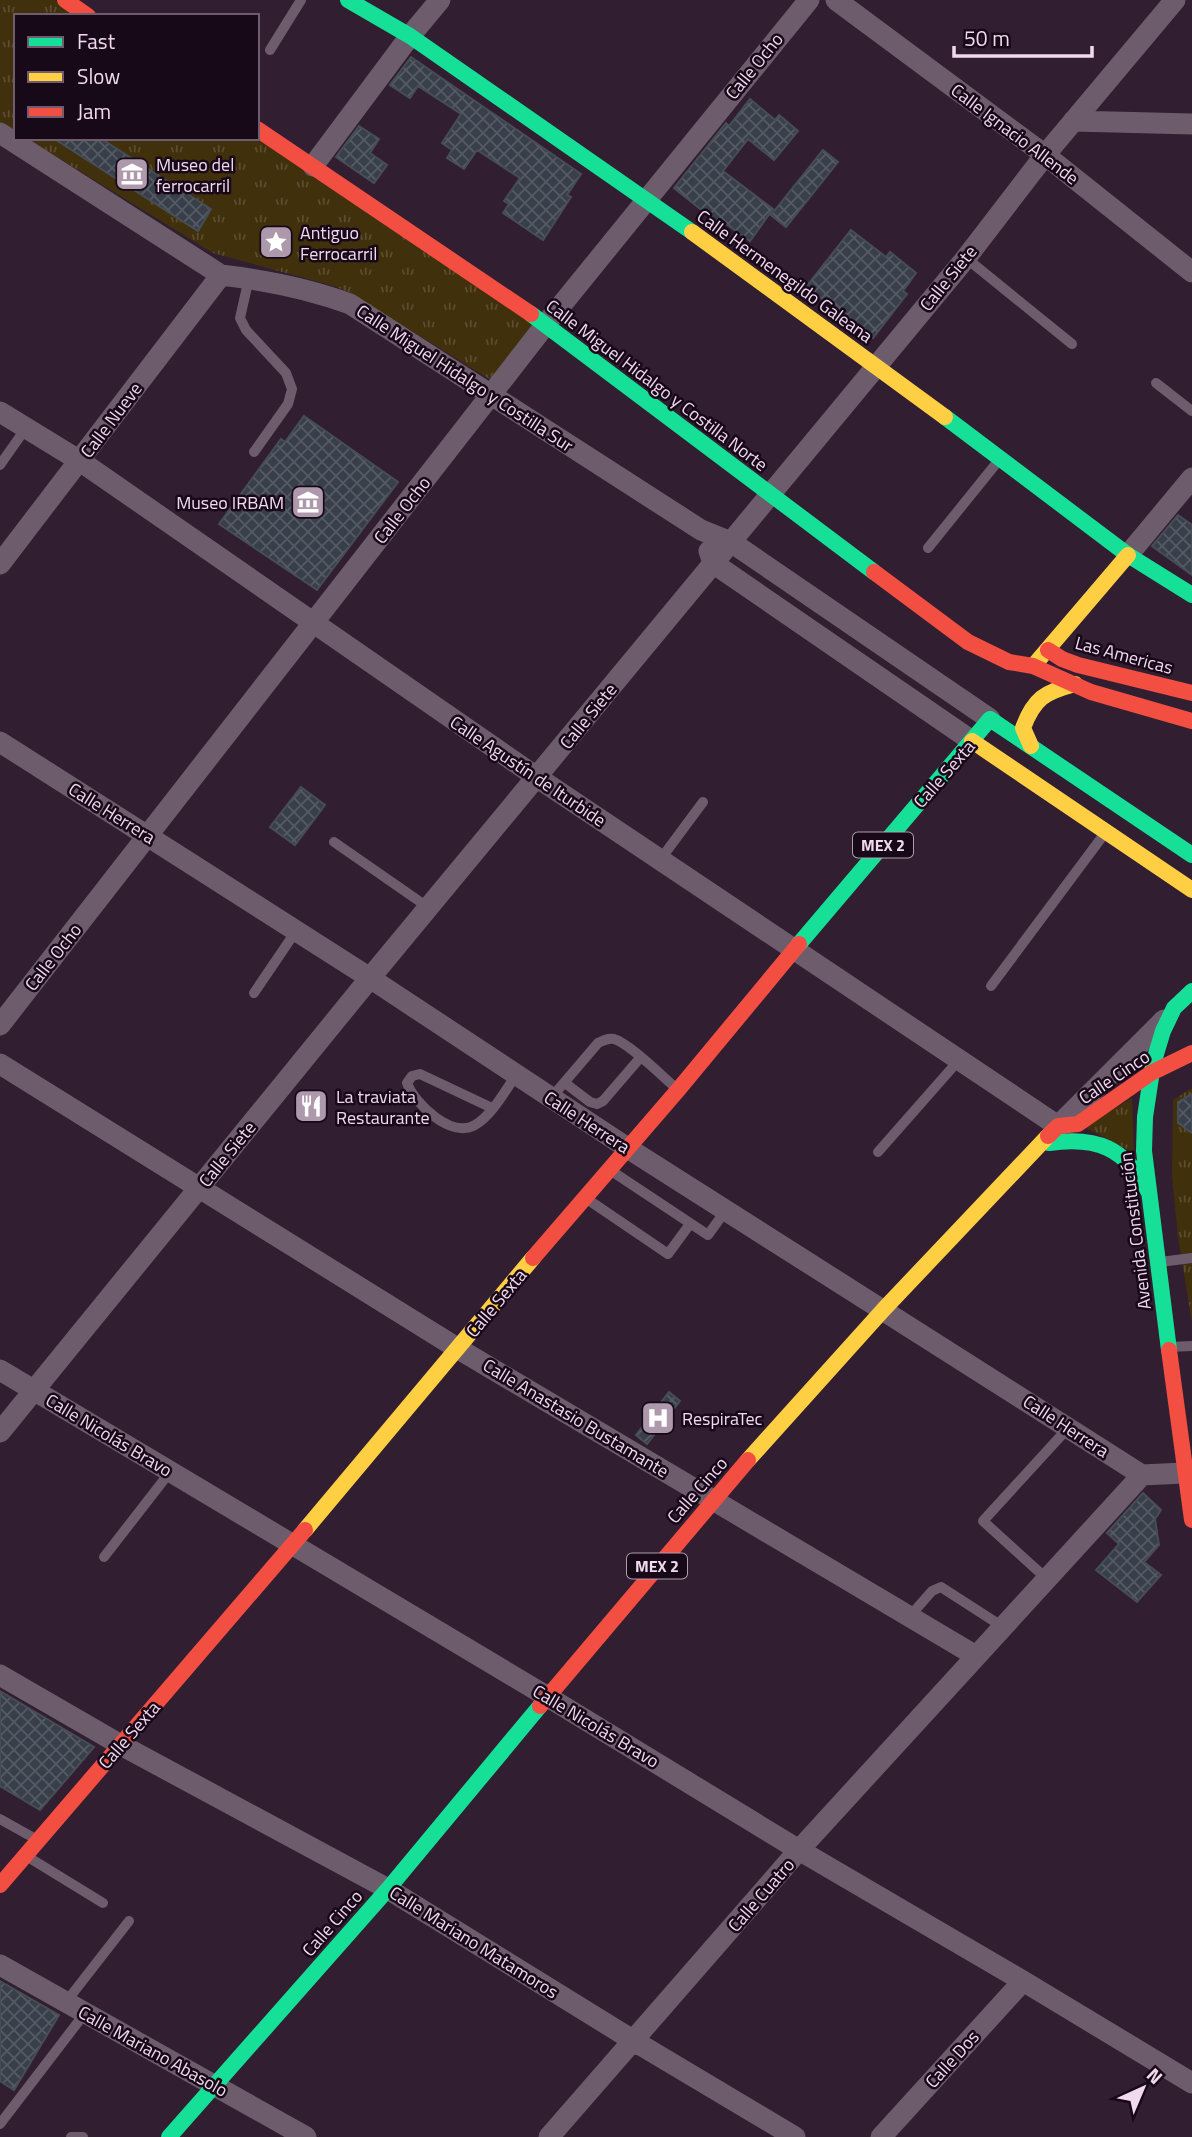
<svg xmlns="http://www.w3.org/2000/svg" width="1192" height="2137" viewBox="0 0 1192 2137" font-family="'Titillium Web',sans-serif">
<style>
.grass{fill:url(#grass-tufts)}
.building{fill:url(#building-cross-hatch);stroke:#464d57;stroke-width:2}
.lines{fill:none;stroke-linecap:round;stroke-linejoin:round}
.lane{stroke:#6c5c6c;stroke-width:10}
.street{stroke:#6c5c6c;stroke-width:21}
.fast{stroke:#16e098;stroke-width:16}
.slow{stroke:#ffcf43;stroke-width:16}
.jam{stroke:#f24e42;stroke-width:16}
.labels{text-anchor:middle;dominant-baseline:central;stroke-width:5;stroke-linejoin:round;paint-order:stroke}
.shield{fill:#180918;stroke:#b09bae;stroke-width:2}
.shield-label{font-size:16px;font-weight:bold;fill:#f1d9ef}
.street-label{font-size:18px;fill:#f1d9ef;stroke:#180918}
.poi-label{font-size:18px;fill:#f1d9ef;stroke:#180918;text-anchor:start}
</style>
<defs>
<pattern id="grass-tufts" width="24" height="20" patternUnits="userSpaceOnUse" patternTransform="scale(1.75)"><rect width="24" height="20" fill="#41300c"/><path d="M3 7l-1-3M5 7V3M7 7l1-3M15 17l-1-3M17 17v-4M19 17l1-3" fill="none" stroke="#5d4d30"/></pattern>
<pattern id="building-cross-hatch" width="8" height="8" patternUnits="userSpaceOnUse" patternTransform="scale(1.75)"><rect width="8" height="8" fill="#383f4a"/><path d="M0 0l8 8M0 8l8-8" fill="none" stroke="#555a64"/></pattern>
</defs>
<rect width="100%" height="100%" fill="#311e31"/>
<path class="grass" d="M0 0H55L79 16H16V132L0 123Z
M26 138H257L544 324 491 380 352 294 337 287 213 253Z
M1192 1088V1323L1178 1237 1172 1177 1173 1100Z
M1132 1098 1134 1153 1084 1127Z"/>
<path class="building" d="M411 57 581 174 567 195 571 197 543 240 503 213 509 204 504 201 520 178 477 150 464 169 447 158 452 150 442 143 461 114 418 86 410 98 390 85Z
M750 99 775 120 779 115 798 131 774 160 748 139 723 171 773 209 750 241 722 221 719 224 674 188 726 123 729 126Z
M359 126 379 139 370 153 387 165 374 183 336 157Z
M53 138H100L211 209 198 231Z
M823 150 838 162 786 227 771 215Z
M851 230 886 257 890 252 916 273 903 291 907 294 873 338 806 287Z
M304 416 398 482 317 590 219 524 281 439 285 442Z
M1178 515 1192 525V575L1152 546Z
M301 787 325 805 295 845 270 827Z
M1192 1094V1133L1178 1123V1102Z
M669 1392 680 1401 647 1444 636 1435Z
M1143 1493 1161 1510 1155 1519 1159 1545 1144 1562 1161 1575 1137 1602 1096 1570 1119 1544 1107 1533Z
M0 1691 94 1747 40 1810 0 1786Z
M0 1981 59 2015 14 2090 0 2081Z"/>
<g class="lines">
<path class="lane" d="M270 50 301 0
M966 258 1072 344
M249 278 240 318 246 330 286 373 292 389 288 404 254 452
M1156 383 1192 411
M0 465 26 428
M928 548 999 460
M334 842 429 908
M660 860 703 802
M991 986 1105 833
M254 993 296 931
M565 1083 590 1102 597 1104 603 1101 640 1058
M551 1098 598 1043C604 1040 608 1038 614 1039 629 1043 663 1077 676 1088
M492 1108 420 1074 412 1076 407 1083C414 1103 451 1139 475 1125 492 1115 505 1091 516 1075
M878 1152 959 1060
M610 1170 708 1235 726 1210
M587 1199 668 1254 690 1224
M1160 1262 1192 1258
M1169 1347 1192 1346
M104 1557 170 1472
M1047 1579 983 1521 1069 1427
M910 1616 932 1591 941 1587 1003 1627
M0 1819 34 1838
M28 1857 103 1903
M66 2002 129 1921
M0 2124 85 2013
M71 2137H83"/>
<path class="street" d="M836 0 1045 155 1192 272
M1073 121 1192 124
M0 133 221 275C264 280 310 289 350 304L701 530 731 542 990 719
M313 166 410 36 440 0
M0 412 80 461 538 778 1058 1126 1164 1020
M709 551 713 563 972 741
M1128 555 1192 478
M0 564 221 275
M0 742 370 978 626 1147 1142 1475 1184 1473
M0 1025 546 324 809 0
M0 1064 457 1348 976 1656
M0 1370 548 1697 799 1850 1023 1981 1192 2083
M0 1432 370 978 966 258 1045 155 1175 0
M0 1675 121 1745 388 1889 634 2041 795 2137
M0 1965 306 2137
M549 2137 799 1850 1142 1475
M881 2137 1023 1981"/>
<path class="fast" d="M348 0 410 36 692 232
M531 314 874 572
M945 417 1128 555 1192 595
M799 944 990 719 1192 855
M1049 1143C1097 1136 1125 1148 1148 1191
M1169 1350 1144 1151 1145 1117 1153 1064 1163 1031 1174 1008 1192 991
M169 2137 388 1889 540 1706"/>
<path class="slow" d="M692 232 945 417
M1035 664 1128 555
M972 741 1192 890
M1031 746 1023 728C1034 698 1045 692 1075 684
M748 1460 884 1309 1048 1136
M305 1530 533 1258"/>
<path class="jam" d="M65 0 88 16
M257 129 531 314
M874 572 968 642 1009 662 1033 666 1091 692 1192 721
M1048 650 1062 659 1078 665 1192 693
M1048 1136 1058 1126 1078 1124 1151 1073 1192 1053
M533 1258 678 1090 799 944
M1169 1350 1192 1520
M540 1706 748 1460
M0 1885 305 1530"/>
</g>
<defs>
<g id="museum-square" transform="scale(1.75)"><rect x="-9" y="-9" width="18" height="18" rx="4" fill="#ae98ac" stroke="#180918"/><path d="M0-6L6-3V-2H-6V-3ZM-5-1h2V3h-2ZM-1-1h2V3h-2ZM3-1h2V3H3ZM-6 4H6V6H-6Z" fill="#fff"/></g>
<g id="sight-square" transform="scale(1.75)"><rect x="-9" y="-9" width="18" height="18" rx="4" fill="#ae98ac" stroke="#180918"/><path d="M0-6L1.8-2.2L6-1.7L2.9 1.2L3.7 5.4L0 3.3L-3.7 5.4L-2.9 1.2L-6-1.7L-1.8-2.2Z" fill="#fff"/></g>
<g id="restaurant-square" transform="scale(1.75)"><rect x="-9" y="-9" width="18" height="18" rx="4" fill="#ae98ac" stroke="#180918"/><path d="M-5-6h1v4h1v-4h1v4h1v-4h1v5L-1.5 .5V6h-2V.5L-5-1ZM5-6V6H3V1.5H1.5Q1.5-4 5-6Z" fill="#fff"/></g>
<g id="hospital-square" transform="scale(1.75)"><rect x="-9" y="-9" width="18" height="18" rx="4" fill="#ae98ac" stroke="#180918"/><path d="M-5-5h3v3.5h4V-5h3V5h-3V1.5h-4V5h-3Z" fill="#fff"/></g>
</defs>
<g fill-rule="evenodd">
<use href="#museum-square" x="132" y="174"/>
<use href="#sight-square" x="276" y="242"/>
<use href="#museum-square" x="308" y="502"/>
<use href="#restaurant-square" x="311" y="1106"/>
<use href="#hospital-square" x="658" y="1418"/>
</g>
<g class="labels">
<g class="shield">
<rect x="853" y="832.5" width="60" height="25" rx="5"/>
<rect x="627" y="1553.5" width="60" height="25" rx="5"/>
</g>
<g class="shield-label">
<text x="883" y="845">MEX 2</text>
<text x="657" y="1566">MEX 2</text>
</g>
<g class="street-label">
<text transform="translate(754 66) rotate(-51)">Calle Ocho</text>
<text transform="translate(1015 134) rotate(37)">Calle Ignacio Allende</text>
<text transform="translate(785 276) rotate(36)">Calle Hermenegildo Galeana</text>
<text transform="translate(948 278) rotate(-51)">Calle Siete</text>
<text transform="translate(465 378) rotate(33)">Calle Miguel Hidalgo y Costilla Sur</text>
<text transform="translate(657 385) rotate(37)">Calle Miguel Hidalgo y Costilla Norte</text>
<text transform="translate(111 420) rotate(-53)">Calle Nueve</text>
<text transform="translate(402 510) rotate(-52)">Calle Ocho</text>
<text transform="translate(1124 655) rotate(15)">Las Americas</text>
<text transform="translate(588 716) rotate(-51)">Calle Siete</text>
<text transform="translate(528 771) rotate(34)">Calle Agustín de Iturbide</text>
<text transform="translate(944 774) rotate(-49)">Calle Sexta</text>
<text transform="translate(112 813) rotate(32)">Calle Herrera</text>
<text transform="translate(53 957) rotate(-52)">Calle Ocho</text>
<text transform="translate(1114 1077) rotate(-34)">Calle Cinco</text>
<text transform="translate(587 1122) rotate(33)">Calle Herrera</text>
<text transform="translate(227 1154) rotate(-51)">Calle Siete</text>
<text transform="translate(1135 1231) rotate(-97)">Avenida Constitución</text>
<text transform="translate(496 1303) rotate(-50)">Calle Sexta</text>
<text transform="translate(576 1418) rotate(31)">Calle Anastasio Bustamante</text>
<text transform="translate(1066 1426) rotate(33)">Calle Herrera</text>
<text transform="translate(109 1435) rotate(31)">Calle Nicolás Bravo</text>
<text transform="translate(697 1490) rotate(-49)">Calle Cinco</text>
<text transform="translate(596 1726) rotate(31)">Calle Nicolás Bravo</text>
<text transform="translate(129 1735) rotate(-49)">Calle Sexta</text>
<text transform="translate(761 1895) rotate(-49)">Calle Cuatro</text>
<text transform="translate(332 1923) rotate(-49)">Calle Cinco</text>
<text transform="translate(474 1942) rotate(32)">Calle Mariano Matamoros</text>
<text transform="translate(153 2051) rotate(29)">Calle Mariano Abasolo</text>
<text transform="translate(952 2059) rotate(-48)">Calle Dos</text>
</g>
<g class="poi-label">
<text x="156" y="164">Museo del<tspan x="156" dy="21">ferrocarril</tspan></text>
<text x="300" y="232">Antiguo<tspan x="300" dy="21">Ferrocarril</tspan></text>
<text x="284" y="502" text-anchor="end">Museo IRBAM</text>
<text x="336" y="1096">La traviata<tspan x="336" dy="21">Restaurante</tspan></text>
<text x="682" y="1418">RespiraTec</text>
</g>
</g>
<rect x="14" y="14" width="245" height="126" fill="#180918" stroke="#6f5c6e" stroke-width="2"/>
<rect x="28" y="37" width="35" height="10" fill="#16e098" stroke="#6f5c6e" stroke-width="2"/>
<text x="77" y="49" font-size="21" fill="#f1d9ef">Fast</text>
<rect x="28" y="72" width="35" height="10" fill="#ffcf43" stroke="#6f5c6e" stroke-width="2"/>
<text x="77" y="84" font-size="21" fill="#f1d9ef">Slow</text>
<rect x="28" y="107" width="35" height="10" fill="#f24e42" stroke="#6f5c6e" stroke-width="2"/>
<text x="77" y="119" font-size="21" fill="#f1d9ef">Jam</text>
<g transform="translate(1143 2088) rotate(44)" stroke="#180918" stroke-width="5" paint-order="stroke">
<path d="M0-5L12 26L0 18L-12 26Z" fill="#f1d9ef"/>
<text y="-10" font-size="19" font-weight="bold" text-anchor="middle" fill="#f1d9ef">N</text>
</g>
<path d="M954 46v10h138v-10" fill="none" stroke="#f1d9ef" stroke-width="3.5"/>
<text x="964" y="46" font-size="21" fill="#f1d9ef" stroke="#180918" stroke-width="5" paint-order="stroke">50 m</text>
</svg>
